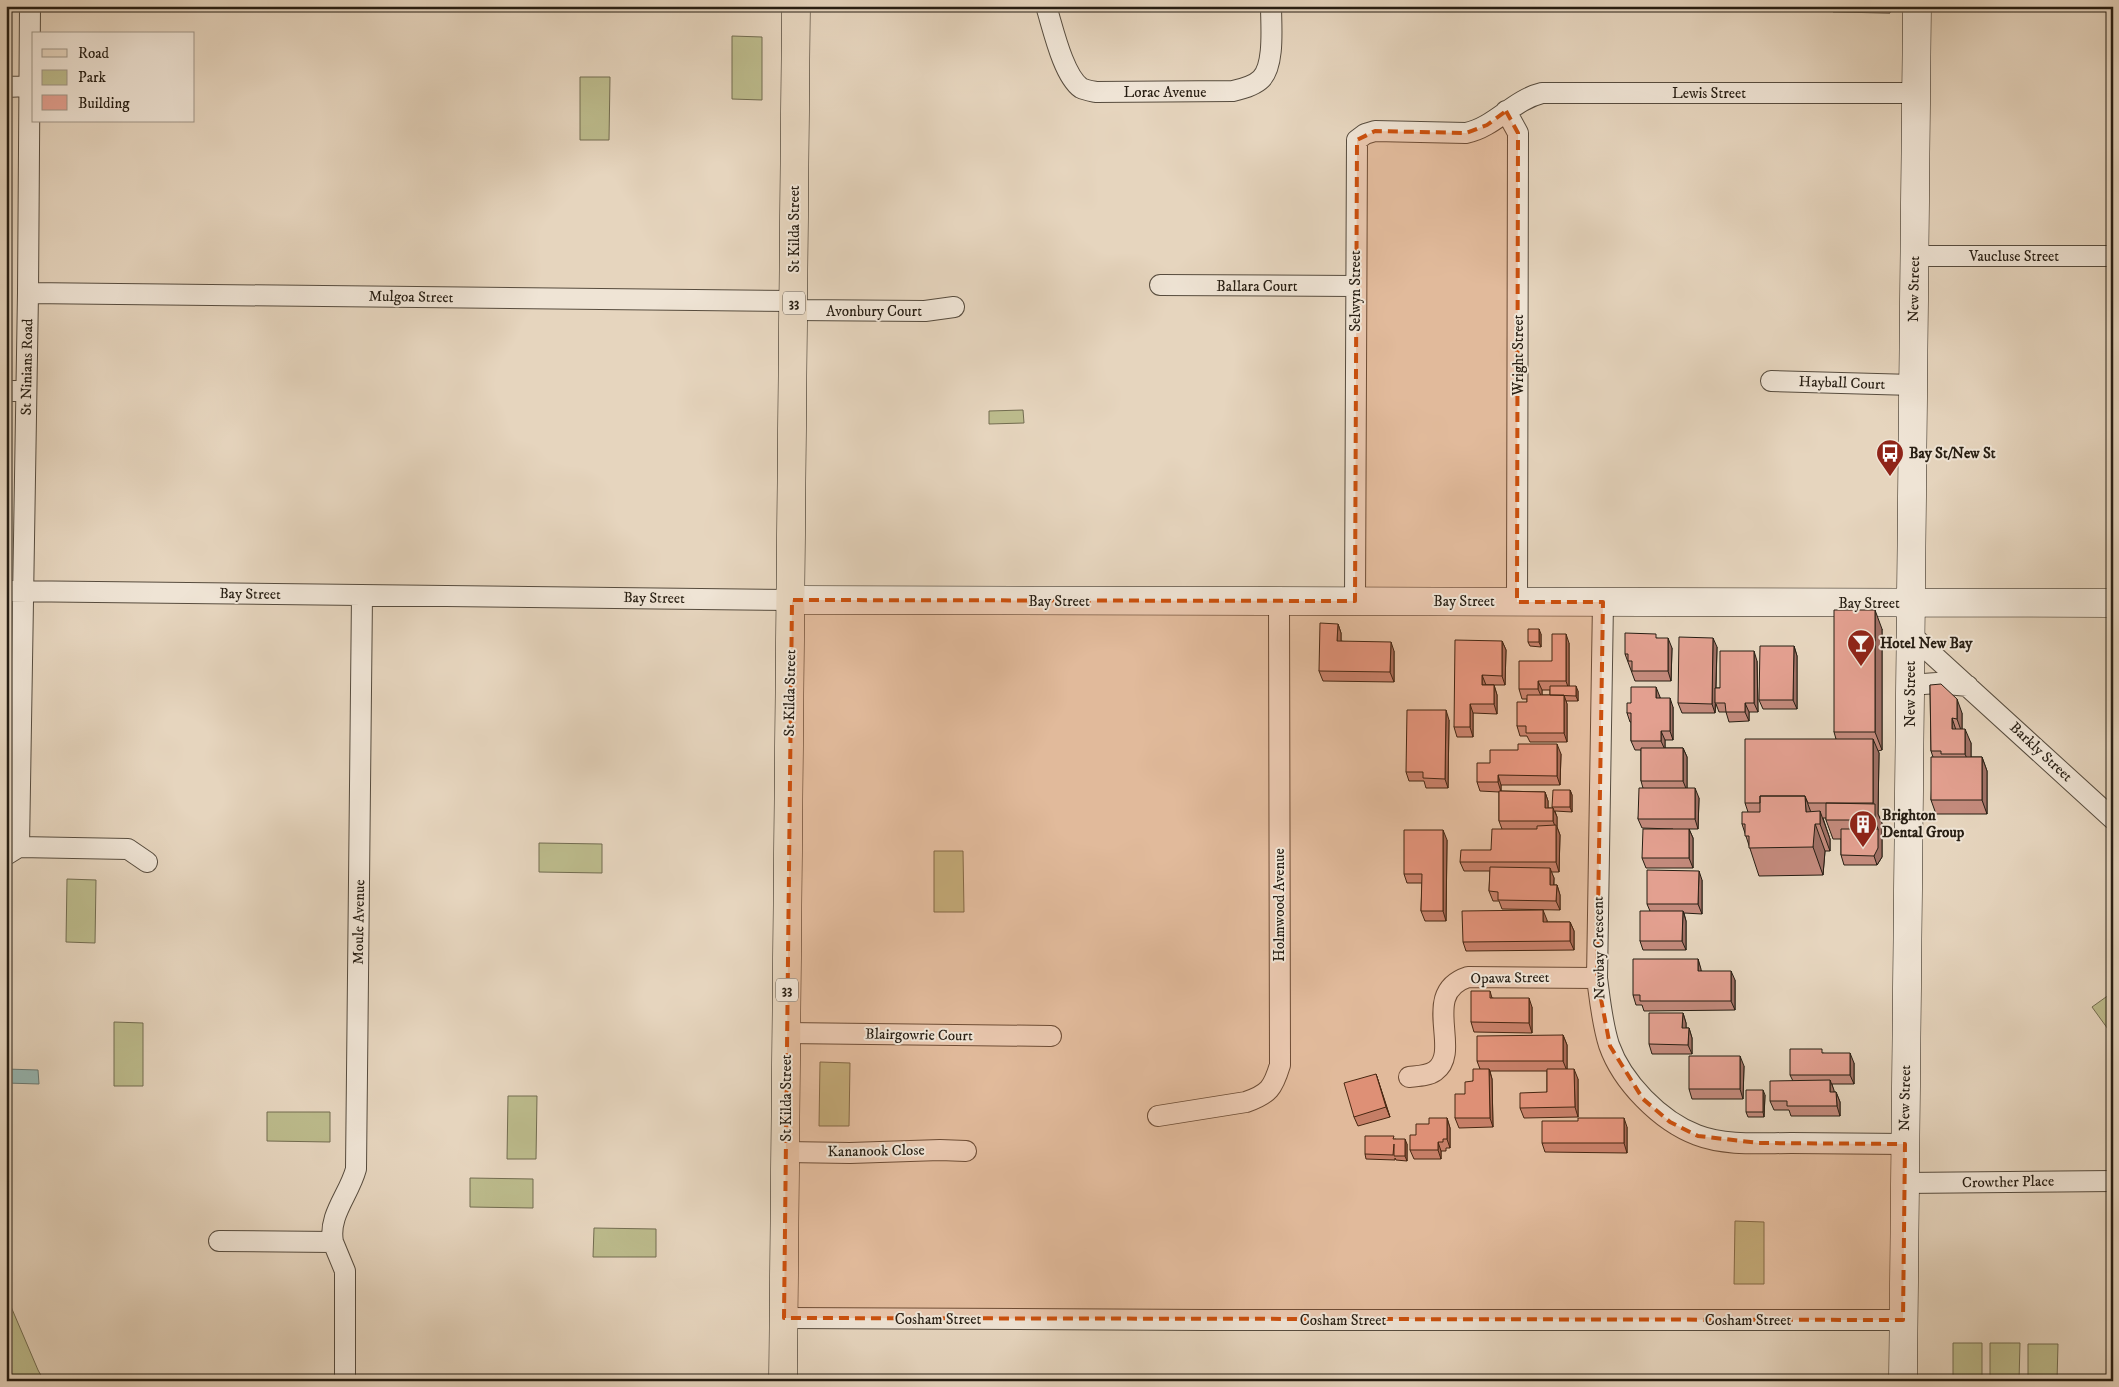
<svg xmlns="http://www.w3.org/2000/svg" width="2119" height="1387" viewBox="0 0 2119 1387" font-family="'IM FELL DW Pica',serif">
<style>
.green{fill:#bcbb8c;stroke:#726c50}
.water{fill:#96b8b4;stroke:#6a7a74}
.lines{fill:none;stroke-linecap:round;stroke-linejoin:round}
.street-casing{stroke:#574c3e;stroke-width:22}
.secondary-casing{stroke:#271e13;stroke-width:29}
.primary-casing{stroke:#271e13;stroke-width:29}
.street{stroke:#efe4d5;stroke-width:20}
.secondary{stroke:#efe4d5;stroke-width:28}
.primary{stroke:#e6d5be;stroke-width:28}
.wall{fill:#c38a7c;stroke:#271e13;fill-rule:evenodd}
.shaded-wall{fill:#9f7065;stroke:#271e13}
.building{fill:#e3a090;stroke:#271e13}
.marked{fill:#cb500d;fill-opacity:0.2;stroke:#cb500d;stroke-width:4;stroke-dasharray:10 6;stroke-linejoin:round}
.labels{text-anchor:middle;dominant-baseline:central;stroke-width:4;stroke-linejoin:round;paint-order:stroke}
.shield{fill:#efe4d5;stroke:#63594d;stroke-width:1}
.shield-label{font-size:14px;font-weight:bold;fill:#271e13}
.street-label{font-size:15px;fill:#271e13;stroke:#efe4d5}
.poi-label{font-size:15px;font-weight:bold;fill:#271e13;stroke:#efe4d5;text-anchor:start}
</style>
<rect width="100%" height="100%" fill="#e6d5be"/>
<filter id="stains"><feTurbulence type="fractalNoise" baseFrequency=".004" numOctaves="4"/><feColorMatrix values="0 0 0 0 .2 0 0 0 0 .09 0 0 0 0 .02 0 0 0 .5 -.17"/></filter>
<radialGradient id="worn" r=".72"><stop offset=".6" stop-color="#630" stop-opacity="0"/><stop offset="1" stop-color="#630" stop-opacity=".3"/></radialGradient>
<path class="green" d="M732 36 762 37V100L732 99Z
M580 77H610L609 140H580Z
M1023 410 1024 423 989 424V411Z
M539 843 602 844V873L539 872Z
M934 851H963L964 912H934Z
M67 879 96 880 95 943 66 942Z
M2113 992V1036L2092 1007Z
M114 1022 143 1023V1086H114Z
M820 1062 850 1063 849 1126H819Z
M508 1096H537L536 1159H507Z
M267 1112H330V1142L267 1141Z
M470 1178 533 1179V1208L470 1207Z
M1735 1221 1764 1222V1284H1734Z
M594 1228 656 1229V1257H593Z
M6 1295 38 1370 44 1381H15L6 1361Z
M1953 1343H1982V1381H1953Z
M1990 1343H2020L2019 1381H1990Z
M2028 1344H2058L2057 1381H2028Z"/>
<path class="water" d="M6 1069 38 1070 39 1084 6 1083Z"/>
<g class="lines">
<g class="street-casing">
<path id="street" d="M1046 6C1053 28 1063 75 1081 88 1085 90 1091 91 1096 92L1233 91C1242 89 1254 86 1261 79 1275 65 1271 25 1271 6
M6 87 29 86
M1506 111 1518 133 1517 602
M1914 256H2113
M1160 285 1355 286
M28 293 794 301
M794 310 925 311 954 307
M1771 381 1913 385
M6 391H26
M6 591 792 600
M1355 601 1357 140 1365 134 1375 131 1466 133C1495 127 1513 100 1542 93H1916
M1603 602 1597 978C1600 1000 1602 1023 1609 1045 1622 1082 1660 1121 1697 1135 1725 1146 1761 1143 1791 1143 1829 1143 1867 1144 1905 1144
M1910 634 2113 819
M1910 685 1937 683 1968 686
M19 847 28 293 30 6
M6 855 19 847 128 849 147 862
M786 1033 1051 1036
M1409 1077C1418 1076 1428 1076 1435 1071 1463 1051 1419 993 1468 977L1597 978
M1158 1116 1246 1102C1269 1094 1273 1088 1280 1065L1279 601
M786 1152 850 1153 940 1150 966 1151
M1904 1183 2113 1181
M219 1241 333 1242 345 1271V1381
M333 1242C328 1215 349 1195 356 1169L362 595
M784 1318 1206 1320H1903"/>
</g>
<g class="secondary-casing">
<path id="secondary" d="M792 600 2113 603
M1903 1381 1917 6"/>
</g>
<g class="primary-casing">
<path id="primary" d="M783 1381 796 6"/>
</g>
<use href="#street" class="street"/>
<use href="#secondary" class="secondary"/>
<use href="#primary" class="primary"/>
</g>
<path class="wall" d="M1831 6H1890V13L1833 12Z
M1338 624 1341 633V641L1394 651V682L1323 681 1319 671Z
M1882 629V750L1878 751 1879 753 1878 814 1882 823V857L1877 865H1844L1841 855V839H1833L1826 820V818H1823L1830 839V851H1825L1823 875 1759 876 1742 824 1748 812 1745 803 1836 739 1834 732Z
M1541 634V647L1530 646 1528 642Z
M1657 638 1672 648 1671 681H1635L1625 654Z
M1502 641 1506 650 1505 685H1486H1494L1497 695V714L1473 713V737H1457L1454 727Z
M1569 643V686L1578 691V701H1566L1567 704V742H1530L1527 736H1520L1517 726 1527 702V699H1522L1519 689 1552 661ZM1542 690H1550V695H1542Z
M1794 646 1797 656V709H1763L1759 700Z
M1717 647 1716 688H1720L1757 661 1758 712H1749V721L1729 722 1726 712H1719L1716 704 1715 713H1682L1678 703Z
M1930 685 1962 713V729L1971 743V757H1982L1987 771V814H1936L1931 800 1933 757 1931 751Z
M1660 697V698L1673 707V740H1665V748H1683L1687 757V788L1699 798 1698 829H1689L1693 838V868H1646L1642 858 1673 829 1642 828 1638 819 1643 788 1641 781V750H1635L1631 741V722H1630L1627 713 1631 703Z
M1449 720 1448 788H1426L1424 781H1409L1406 772Z
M1561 754 1560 785H1501V791L1545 792 1548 801V808H1553L1552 807 1570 790 1572 795V812L1555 811 1557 817V827L1560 835 1559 872H1551L1554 878V885H1557L1560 895V910L1502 909 1499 901H1493L1489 891 1490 871H1464L1460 862 1491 850 1502 829 1499 821V792L1480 791 1477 782 1490 763Z
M1447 840 1446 921H1425L1421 911 1422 883H1407L1404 874Z
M1702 880V914L1684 913 1686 921V950H1643L1640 941 1650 911 1647 904Z
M1547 920V922H1570L1574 931V950L1466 951 1463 942Z
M1698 959 1701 971 1735 980V1010L1644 1011 1642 1005H1636L1633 995Z
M1490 991 1492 998 1532 1007V1033L1474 1032 1471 1022Z
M1683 1013 1686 1023V1028H1689L1692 1038V1054H1652L1649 1044Z
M1563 1035 1567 1045V1069L1578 1079V1117L1524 1118 1520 1108 1547 1092V1071H1490L1492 1079 1493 1127 1459 1128 1455 1118 1465 1094 1480 1069 1477 1061Z
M1823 1053 1854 1063V1084H1832L1834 1092H1836L1840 1102V1116H1791L1789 1110H1774L1770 1101 1793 1081 1790 1075Z
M1744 1066 1743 1099H1692L1689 1089Z
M1376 1074 1390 1117 1358 1126 1354 1117Z
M1765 1095 1764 1117H1748L1746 1112Z
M1447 1118 1450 1128V1148H1446V1151H1441V1159H1414L1410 1150 1429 1124Z
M1627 1127V1153L1545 1152 1542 1143Z
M1395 1139 1407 1144V1161L1396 1160 1395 1158V1160L1366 1159 1365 1154Z"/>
<path class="shaded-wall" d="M1875 610 1882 629V750L1875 732Z
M1338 624 1341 633V650L1337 641Z
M1539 629 1541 634V647L1539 642Z
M1566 634 1569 643V690L1566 681Z
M1668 638 1672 648 1671 681 1668 671Z
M1713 638 1717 647 1715 713 1712 704Z
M1502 641 1506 650 1505 685 1502 676Z
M1391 642 1394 651V682L1390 672Z
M1794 646 1797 656V709L1793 700Z
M1754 651 1757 661 1758 712 1754 703Z
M1482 675 1486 685H1482Z
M1538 681 1542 690V698L1538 689Z
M1494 685 1497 695V714L1494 704Z
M1576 686 1578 691V701L1576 696Z
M1656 687 1660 697V707L1656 698Z
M1564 695 1567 704V742L1564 733Z
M1670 698 1673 707V740L1670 731Z
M1957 699 1962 713V733L1957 719Z
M1745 703 1749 712V721L1745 712Z
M1470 704 1473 713V737L1470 727Z
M1446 710 1449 720 1448 788 1445 779Z
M1952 718 1957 733 1952 729Z
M1965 729 1971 743V768L1965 754Z
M1661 731 1665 740V750L1661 741Z
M1873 739 1879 753 1878 814 1882 823V857L1877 865 1874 856 1878 829 1875 820 1873 803Z
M1557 744 1561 754 1560 785 1557 776Z
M1683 748 1687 757V791L1683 781Z
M1982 757 1987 771V814L1982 800Z
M1498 775 1501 785V792L1498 782Z
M1695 788 1699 798 1698 829 1695 819Z
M1570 790 1572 795V812L1570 807Z
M1545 792 1548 801V817L1545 808Z
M1805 796 1825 851 1823 875 1813 847 1806 812Z
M1553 808 1557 817V827L1560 835 1559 872 1556 862V829L1553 821Z
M1820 811 1830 839V851L1820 824Z
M1689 829 1693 838V868L1689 858Z
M1443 830 1447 840 1446 921 1443 911Z
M1550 868 1554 878 1553 894 1550 885Z
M1699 871 1702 880V914L1698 904Z
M1557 885 1560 895V910L1556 901Z
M1543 910 1547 920V931L1543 922Z
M1683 911 1686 921V950L1682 941Z
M1570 922 1574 931V950L1570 941Z
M1698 959 1701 969V980L1698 971Z
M1731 971 1735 980V1010L1731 1001Z
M1529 998 1532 1007V1033L1529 1023Z
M1683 1013 1686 1023V1038L1682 1028Z
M1689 1028 1692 1038V1054L1688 1045Z
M1563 1035 1567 1045V1071L1563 1061Z
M1850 1053 1854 1063V1084L1850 1075Z
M1740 1056 1744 1066 1743 1099 1740 1089Z
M1489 1069 1492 1079 1493 1127 1490 1118Z
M1574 1069 1578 1079V1117L1575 1107Z
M1376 1074 1379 1083 1390 1117 1386 1107Z
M1830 1080 1834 1090V1102L1830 1092Z
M1763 1090 1765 1095 1764 1117 1763 1112Z
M1836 1092 1840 1102V1116L1837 1106Z
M1447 1118 1450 1128V1148L1447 1139Z
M1624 1118 1627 1127V1153L1624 1143Z
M1405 1139 1407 1144V1161L1405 1156Z
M1438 1142 1441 1151V1159L1438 1150Z"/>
<path class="building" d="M1834 610H1875V732H1834Z
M1320 623 1338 624 1337 641 1391 642 1390 672 1319 671Z
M1528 629H1539V642H1528Z
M1625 633 1656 634V638H1668V671H1632V661H1628V654H1625Z
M1552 634H1566V681H1538V689H1519V661H1552Z
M1679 637 1713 638 1712 704 1678 703Z
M1455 640 1502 641V676L1482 675V685H1494V704H1470V727H1454Z
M1760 646H1794L1793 700H1759Z
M1720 651H1754V703H1745V712H1726L1725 703H1715V688H1720Z
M1941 684 1957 699V719L1952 718V729H1965V754H1941V751H1931L1930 685Z
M1550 686H1576V696L1550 695Z
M1631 687H1656V698H1670V731H1661V741H1631V713H1627V703H1631Z
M1527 695H1564V733H1526V726H1517V702H1527Z
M1407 710H1446L1445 779 1423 778V772H1406Z
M1745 739H1873V803H1808L1805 796H1760V803H1745Z
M1518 744H1557V776L1498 775V782H1477V763H1490V750H1518Z
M1641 748H1683V781H1641Z
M1931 757H1982V800H1931Z
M1639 788H1695V819H1638Z
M1553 790H1570V807H1552Z
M1499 791 1545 792V808H1553V821H1499Z
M1760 796H1805L1806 812 1820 811V824H1815L1813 847 1749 848V836H1745V824H1742V812H1760Z
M1826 803 1875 804V820H1826Z
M1556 825V862H1460L1461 850H1491L1492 829H1537V826Z
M1643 829H1689V858H1642Z
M1841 829H1878V848L1874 856 1841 855Z
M1404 830H1443V911H1421L1422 874H1404Z
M1490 867 1550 868V885H1557L1556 901 1498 900V892L1489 891Z
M1647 870 1699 871 1698 904H1647Z
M1543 910V922H1570V941L1463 942 1462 911Z
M1640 911H1683L1682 941H1640Z
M1633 959H1698V971H1731V1001H1640V995H1633Z
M1471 991H1490V998H1529V1023L1471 1022Z
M1649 1013H1683L1682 1028H1689L1688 1045 1649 1044Z
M1563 1035V1061H1477V1036Z
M1790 1049H1822V1053H1850V1075H1790Z
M1689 1056H1740V1089H1689Z
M1473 1069H1489L1490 1118H1455V1094H1465V1082L1473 1081Z
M1547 1069H1574L1575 1107 1520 1108V1093L1547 1092Z
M1376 1074 1386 1107 1354 1117 1344 1083Z
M1830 1080V1092H1836L1837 1106H1787V1101H1770V1081Z
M1746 1090H1763V1112H1746Z
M1429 1118H1447V1139H1443V1142H1438V1150H1410V1135H1416V1124H1429Z
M1578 1118H1624V1143H1542V1121H1578Z
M1365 1136H1394L1393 1139H1405V1156H1394V1144L1393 1155 1365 1154Z
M2088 1376 2113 1378V1381H2088Z"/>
<path class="marked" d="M1506 111 1518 133 1517 602H1603L1597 978 1610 1046 1643 1099 1670 1122 1698 1136 1759 1143 1905 1144 1903 1320 784 1318 792 600 1355 601 1357 140 1375 131 1466 133 1487 125Z"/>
<defs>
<g id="bus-pin" transform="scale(1.4375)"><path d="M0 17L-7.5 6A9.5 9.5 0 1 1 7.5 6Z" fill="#8f2418" stroke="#efe4d5"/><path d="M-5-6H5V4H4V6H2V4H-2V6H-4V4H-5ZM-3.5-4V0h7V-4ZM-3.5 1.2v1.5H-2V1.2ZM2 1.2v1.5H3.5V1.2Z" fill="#fff"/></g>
<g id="bar-pin" transform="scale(1.4375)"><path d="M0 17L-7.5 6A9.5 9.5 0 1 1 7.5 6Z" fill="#8f2418" stroke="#efe4d5"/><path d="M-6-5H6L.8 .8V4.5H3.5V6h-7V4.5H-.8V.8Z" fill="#fff"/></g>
<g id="building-pin" transform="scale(1.4375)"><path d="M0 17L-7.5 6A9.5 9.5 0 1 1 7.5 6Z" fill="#8f2418" stroke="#efe4d5"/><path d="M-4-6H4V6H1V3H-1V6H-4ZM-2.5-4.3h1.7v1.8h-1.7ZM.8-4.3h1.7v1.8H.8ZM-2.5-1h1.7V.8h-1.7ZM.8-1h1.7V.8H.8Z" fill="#fff"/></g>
</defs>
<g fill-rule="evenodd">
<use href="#bus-pin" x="1890" y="453"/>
<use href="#bar-pin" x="1861" y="643"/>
<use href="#building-pin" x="1863" y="824"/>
</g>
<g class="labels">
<g class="shield">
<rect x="783" y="291.5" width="22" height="23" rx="4"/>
<rect x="776" y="978.5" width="22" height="23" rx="4"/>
</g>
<g class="shield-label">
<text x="794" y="303">33</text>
<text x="787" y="990">33</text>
</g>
<g class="street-label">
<text x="1165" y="92">Lorac Avenue</text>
<text x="1709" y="93">Lewis Street</text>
<text transform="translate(794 229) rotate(-90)">St Kilda Street</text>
<text x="2014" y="256">Vaucluse Street</text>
<text x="1257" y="286">Ballara Court</text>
<text transform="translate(1914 289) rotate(-89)">New Street</text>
<text transform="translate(1355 291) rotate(-90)">Selwyn Street</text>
<text transform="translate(411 297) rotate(1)">Mulgoa Street</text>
<text x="874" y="311">Avonbury Court</text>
<text transform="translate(1518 355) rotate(-90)">Wright Street</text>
<text transform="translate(27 367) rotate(-89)">St Ninians Road</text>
<text transform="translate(1842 383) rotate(2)">Hayball Court</text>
<text transform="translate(250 594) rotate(1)">Bay Street</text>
<text transform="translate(654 598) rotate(1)">Bay Street</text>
<text x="1059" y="601">Bay Street</text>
<text x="1464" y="601">Bay Street</text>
<text x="1869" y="603">Bay Street</text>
<text transform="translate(790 693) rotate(-89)">St Kilda Street</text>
<text transform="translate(1910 694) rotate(-90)">New Street</text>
<text transform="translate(2041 752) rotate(43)">Barkly Street</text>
<text transform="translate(1279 905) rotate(-90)">Holmwood Avenue</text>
<text transform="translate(359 922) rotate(-89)">Moule Avenue</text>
<text transform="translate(1599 948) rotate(-91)">Newbay Crescent</text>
<text transform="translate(1510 978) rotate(-1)">Opawa Street</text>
<text transform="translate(919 1035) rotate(1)">Blairgowrie Court</text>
<text transform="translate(786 1098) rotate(-90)">St Kilda Street</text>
<text transform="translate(1905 1098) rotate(-89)">New Street</text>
<text transform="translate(876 1151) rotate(-1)">Kananook Close</text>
<text transform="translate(2008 1182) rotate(-1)">Crowther Place</text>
<text x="938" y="1319">Cosham Street</text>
<text x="1343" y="1320">Cosham Street</text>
<text x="1748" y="1320">Cosham Street</text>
</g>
<g class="poi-label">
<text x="1909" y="453">Bay St/New St</text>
<text x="1880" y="643">Hotel New Bay</text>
<text x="1882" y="815">Brighton<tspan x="1882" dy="17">Dental Group</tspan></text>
</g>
</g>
<rect width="2119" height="1387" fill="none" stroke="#e6d5be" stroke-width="25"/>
<rect x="8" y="8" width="2104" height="1372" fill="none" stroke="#271e13" stroke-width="2.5"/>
<rect x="12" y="12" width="2094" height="1362" fill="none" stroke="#271e13"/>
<rect x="32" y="32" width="162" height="90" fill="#efe4d5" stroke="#9f9587"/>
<rect x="42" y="49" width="25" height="8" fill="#e6d5be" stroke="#9f9587"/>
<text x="78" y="58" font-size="15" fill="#271e13">Road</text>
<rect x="42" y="70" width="25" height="15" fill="#bcbb8c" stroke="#9f9587"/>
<text x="78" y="82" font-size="15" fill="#271e13">Park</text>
<rect x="42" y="95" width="25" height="15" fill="#e3a090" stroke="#9f9587"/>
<text x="78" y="108" font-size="15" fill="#271e13">Building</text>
<rect width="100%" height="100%" filter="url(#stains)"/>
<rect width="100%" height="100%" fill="url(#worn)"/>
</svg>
